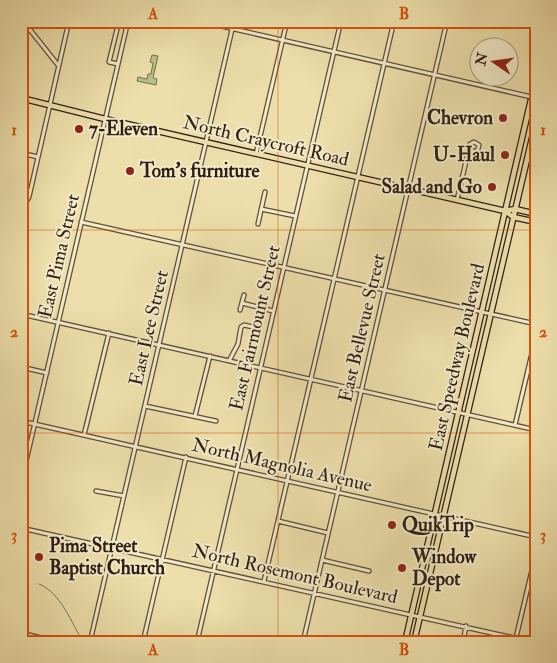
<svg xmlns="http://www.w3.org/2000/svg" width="557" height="663" viewBox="0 0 557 663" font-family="'IM FELL Double Pica',serif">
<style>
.green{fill:#b5c28b;stroke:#727050}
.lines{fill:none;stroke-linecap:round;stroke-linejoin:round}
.stream{stroke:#6f7d6e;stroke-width:1}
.minor-casing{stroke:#5e4e3b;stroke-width:5.5}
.major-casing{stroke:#2f1e16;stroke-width:7}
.minor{stroke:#f3eac8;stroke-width:3}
.major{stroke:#eddfab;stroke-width:4.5}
.grid{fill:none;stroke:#d6530d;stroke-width:1;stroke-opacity:0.55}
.poi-dot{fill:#8f2418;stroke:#f3eac8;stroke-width:2}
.labels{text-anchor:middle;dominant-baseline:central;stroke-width:4;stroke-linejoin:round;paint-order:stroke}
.poi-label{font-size:19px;font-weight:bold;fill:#2f1e16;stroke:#f3eac8;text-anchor:start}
.street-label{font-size:19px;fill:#2f1e16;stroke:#f3eac8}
.neatline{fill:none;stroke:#d6530d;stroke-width:2}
.grid-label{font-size:16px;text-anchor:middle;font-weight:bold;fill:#d6530d}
</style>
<rect width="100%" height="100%" fill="#eddfab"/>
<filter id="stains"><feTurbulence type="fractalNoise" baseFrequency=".004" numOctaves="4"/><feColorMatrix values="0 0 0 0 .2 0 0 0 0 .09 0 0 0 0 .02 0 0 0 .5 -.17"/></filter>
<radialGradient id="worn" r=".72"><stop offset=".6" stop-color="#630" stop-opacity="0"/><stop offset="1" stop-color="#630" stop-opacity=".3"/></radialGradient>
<path class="green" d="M152 55 158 56 153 78 157 79 156 85 137 81 138 77 147 79 148 74H151L153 63 150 62Z"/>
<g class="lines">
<path class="stream" d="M39 584C61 593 71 622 83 642"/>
<g class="minor-casing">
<path id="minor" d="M23 21 58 65
M199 21 536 98
M118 64 109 62 119 21
M21 153 38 157
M256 154 287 21
M457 200 470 144 474 142 479 145 478 149 475 152 469 149
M21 203 26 202 29 197 69 21
M261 209 295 216
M81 222 536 324
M258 224 265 192
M242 303 273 311
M240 310 244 295
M21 314 536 430
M229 361 238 344 241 327 244 325 253 327
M21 367 47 373
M145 406 216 421
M195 416 210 356
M21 421 536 537
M515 425 536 336
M84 435 109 333
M21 483 128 21
M96 491 124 496
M278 521 328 533
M21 528 532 642
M322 560 369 571
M264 581 394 21
M21 633 58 642
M90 642 234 21
M143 642 186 457
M197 642 341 21
M303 642 447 21
M463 642 466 626
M515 642 536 553"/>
</g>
<g class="major-casing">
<path id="major" d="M21 98 105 119 462 201 505 211 513 217 536 222
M505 211 515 209 536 214
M405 642 536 78
M414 642 536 121"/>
</g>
<use href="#minor" class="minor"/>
<use href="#major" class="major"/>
</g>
<path class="grid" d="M278 21V642M21 230H536M21 433H536"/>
<g class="poi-dot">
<circle cx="503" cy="118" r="5"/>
<circle cx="79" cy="129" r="5"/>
<circle cx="505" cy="155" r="5"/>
<circle cx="130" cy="171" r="5"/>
<circle cx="492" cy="187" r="5"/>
<circle cx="392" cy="525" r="5"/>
<circle cx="39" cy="557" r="5"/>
<circle cx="402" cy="568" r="5"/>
</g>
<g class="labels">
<g class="poi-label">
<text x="493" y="118" text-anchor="end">Chevron</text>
<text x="89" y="129">7-Eleven</text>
<text x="495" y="155" text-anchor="end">U-Haul</text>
<text x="140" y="171">Tom's furniture</text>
<text x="482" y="187" text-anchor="end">Salad and Go</text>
<text x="402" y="525">QuikTrip</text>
<text x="49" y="546">Pima Street<tspan x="49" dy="22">Baptist Church</tspan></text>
<text x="412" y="557">Window<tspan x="412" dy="22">Depot</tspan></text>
</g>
<g class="street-label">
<text transform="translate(266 141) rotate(13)">North Craycroft Road</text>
<text transform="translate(59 256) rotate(-77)">East Pima Street</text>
<text transform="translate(149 328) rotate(-77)">East Lee Street</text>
<text transform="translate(255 328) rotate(-77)">East Fairmount Street</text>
<text transform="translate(362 328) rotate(-77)">East Bellevue Street</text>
<text transform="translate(457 357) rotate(-77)">East Speedway Boulevard</text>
<text transform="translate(282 465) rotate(13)">North Magnolia Avenue</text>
<text transform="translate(295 574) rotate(13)">North Rosemont Boulevard</text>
</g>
</g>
<rect width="557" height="663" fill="none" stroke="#eddfab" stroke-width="55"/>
<g transform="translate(494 62) rotate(283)"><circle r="24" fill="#f3eac8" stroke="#a59881"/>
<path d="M0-4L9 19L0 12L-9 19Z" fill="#8f2418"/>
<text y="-8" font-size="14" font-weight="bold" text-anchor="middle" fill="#2f1e16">N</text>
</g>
<rect x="28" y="28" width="502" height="608" class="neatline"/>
<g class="grid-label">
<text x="153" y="19">A</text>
<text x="404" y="19">B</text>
<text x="14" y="135">1</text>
<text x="543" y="135">1</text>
<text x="14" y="337">2</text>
<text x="543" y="337">2</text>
<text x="14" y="540">3</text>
<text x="543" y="540">3</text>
<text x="153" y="655">A</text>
<text x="404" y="655">B</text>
</g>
<rect width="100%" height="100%" filter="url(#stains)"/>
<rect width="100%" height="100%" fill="url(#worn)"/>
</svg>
